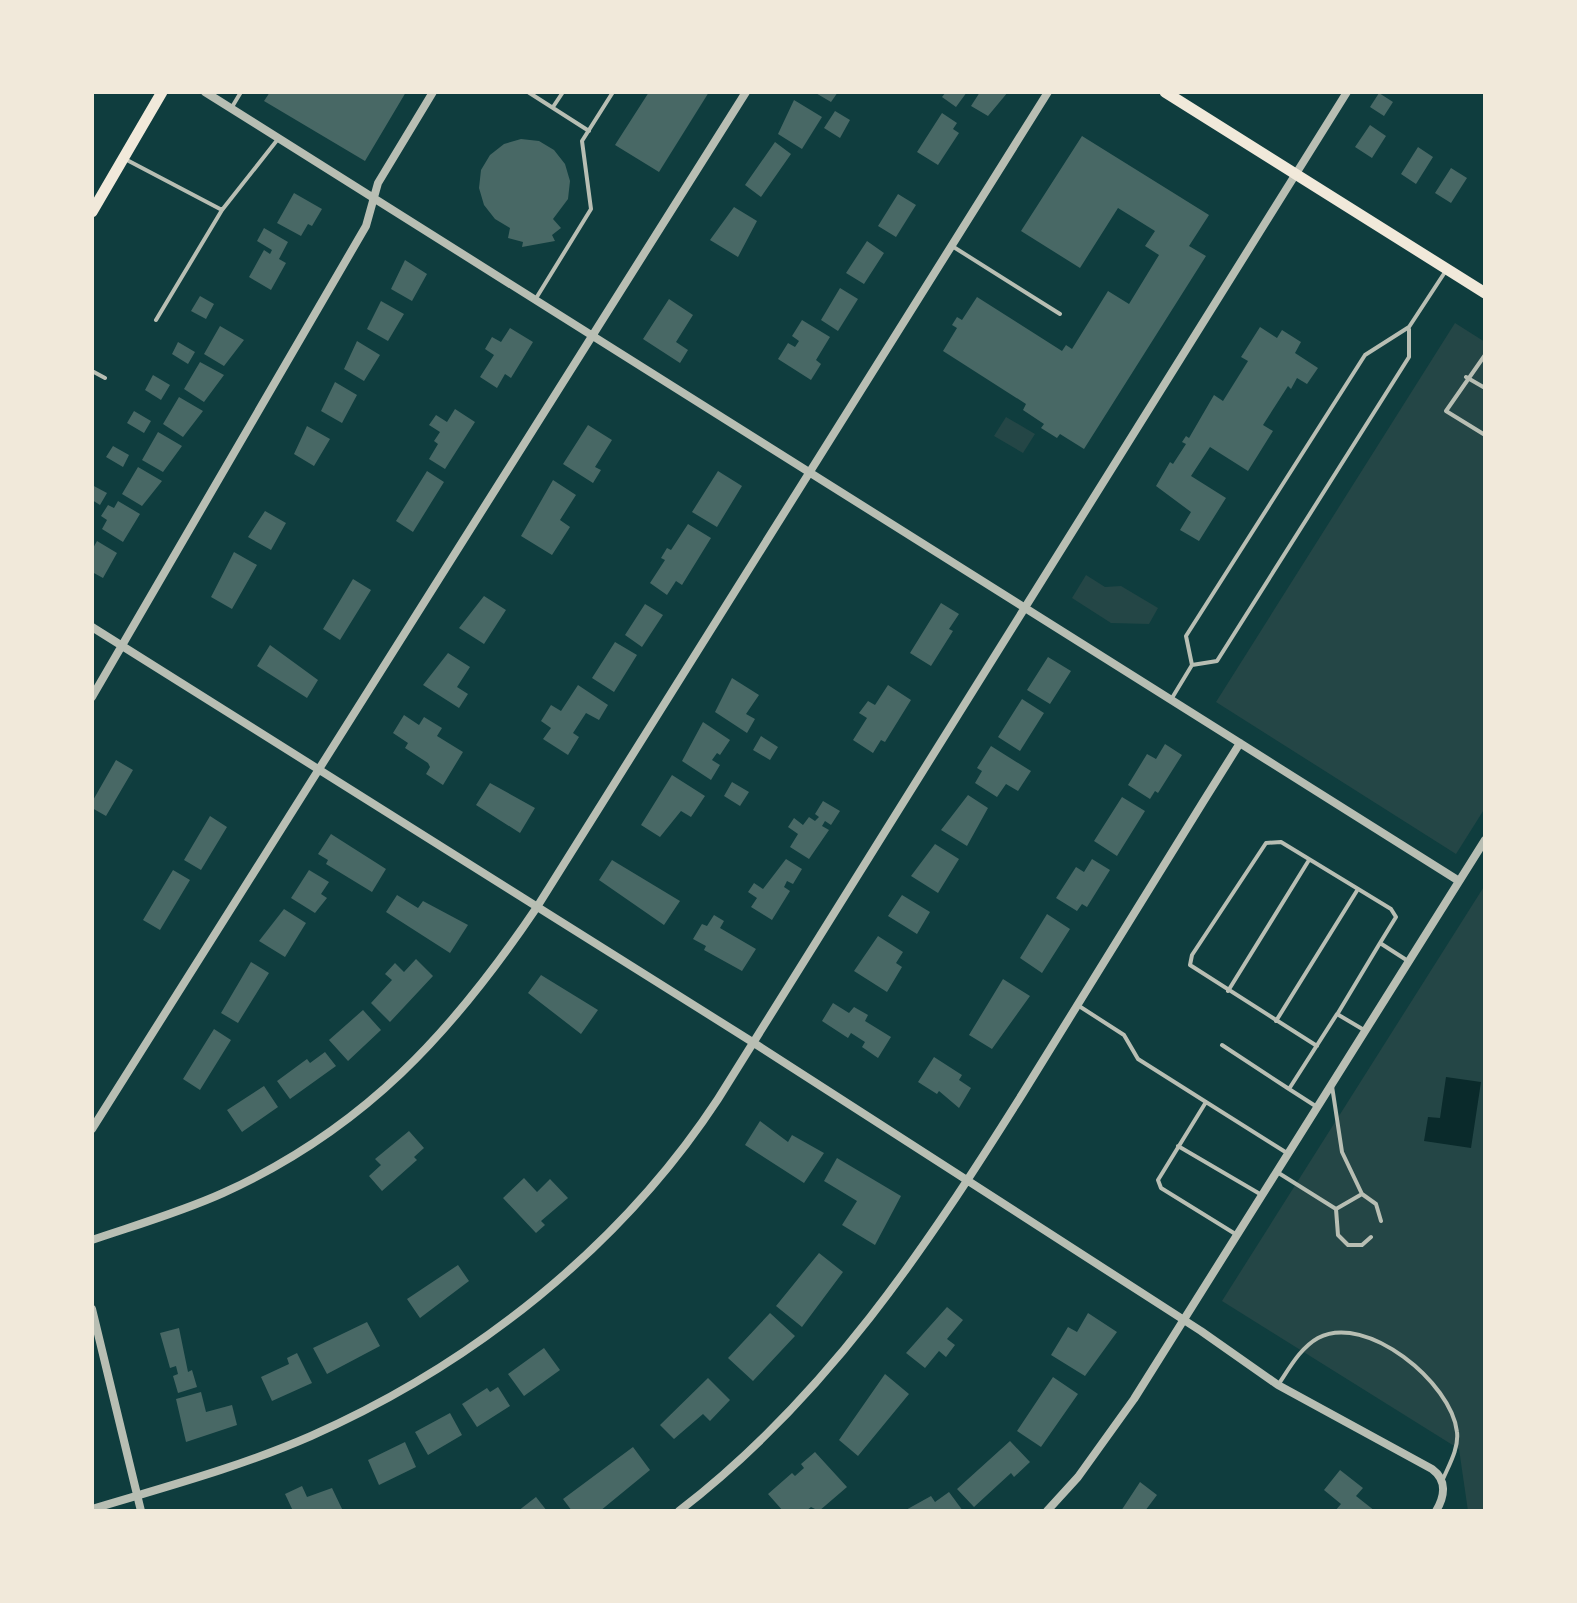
<svg xmlns="http://www.w3.org/2000/svg" width="1577" height="1603" viewBox="0 0 1577 1603" font-family="'Work Sans',sans-serif">
<style>
.green{fill:#244646}
.water{fill:#0a2a2b}
.building{fill:#486865}
.lines{fill:none;stroke-linecap:round;stroke-linejoin:round}
.service{stroke:#b8beb3;stroke-width:4}
.minor{stroke:#b8beb3;stroke-width:8}
.secondary{stroke:#f1e9da;stroke-width:11}
</style>
<rect width="100%" height="100%" fill="#0f3d3e"/>
<path class="green" d="M1455 323 1485 342V808L1456 854 1216 702Z
M1006 417 1035 434 1023 453 994 436Z
M1086 575 1105 587 1121 586 1158 608 1149 624 1111 623 1072 598Z
M1485 885V1511H1468L1459 1449 1222 1301Z"/>
<path class="water" d="M1446 1077 1481 1082 1471 1148 1424 1141 1428 1117 1440 1118Z"/>
<path class="building" d="M270 92H406L365 161 264 101Z
M649 92H709L659 172 615 145Z
M814 92H838L831 102Z
M946 92H967L956 107 942 97Z
M980 92H1008L988 116 971 106Z
M1379 93 1393 102 1384 116 1370 107Z
M794 100 822 117 802 149 778 134Z
M835 111 850 120 840 138 824 128Z
M942 113 957 123 953 129 959 133 938 165 917 152Z
M1370 125 1386 136 1372 158 1355 147Z
M1082 136 1209 215 1189 246 1206 256 1084 449 1060 434 1057 438 1041 428 1044 424 1023 410 1026 404 943 351 957 328 952 325 957 317 962 320 977 297 1062 351 1066 345 1072 349 1108 291 1129 304 1159 255 1145 246 1155 231 1118 208 1080 268 1021 231Z
M521 139 539 141 554 150 565 164 570 181 568 199 553 219 561 228 552 235 555 241 522 247 523 242 508 238 510 228 495 219 484 205 479 188 481 170 490 155 504 144Z
M775 142 791 154 761 197 745 185Z
M1418 147 1433 157 1416 184 1401 174Z
M1451 168 1467 178 1451 203 1435 193Z
M294 193 322 209 312 226 308 224 301 236 277 223Z
M898 194 916 205 896 237 878 226Z
M734 207 757 221 738 257 710 240Z
M264 228 288 242 279 259 286 263 271 290 249 277 264 250 270 254 272 250 257 241Z
M867 241 884 253 864 284 846 273Z
M405 260 427 274 412 301 391 289Z
M840 288 858 299 838 331 821 320Z
M200 296 214 304 206 319 191 311Z
M669 299 693 315 676 342 688 350 680 363 643 339Z
M381 301 404 314 388 341 367 329Z
M802 320 830 337 816 360 821 364 811 380 778 359 788 343 795 347 799 341 792 336Z
M220 326 244 340 224 366 204 354Z
M1260 327 1277 338 1282 330 1301 342 1295 353 1318 368 1307 384 1297 378 1291 389 1288 386 1263 425 1273 431 1248 471 1210 447 1191 476 1226 498 1199 541 1180 530 1191 512 1156 486 1170 462 1173 464 1186 444 1182 442 1186 436 1189 438 1214 395 1223 401 1248 361 1241 357Z
M510 328 533 342 511 378 505 374 497 388 480 377 494 355 485 349 492 337 501 342Z
M357 341 380 355 364 381 344 369Z
M178 342 195 352 188 364 172 354Z
M200 362 224 375 204 402 184 389Z
M153 375 170 385 161 400 145 390Z
M335 382 357 395 342 423 321 411Z
M179 397 203 411 183 437 163 424Z
M455 409 475 422 445 469 429 459 438 444 434 441 440 432 429 425 436 415 447 422Z
M134 411 151 421 144 433 127 423Z
M588 425 612 440 595 467 601 470 593 483 563 464Z
M307 426 330 439 314 466 294 454Z
M158 432 182 446 163 472 142 460Z
M113 446 129 455 123 467 106 457Z
M138 467 162 481 142 506 122 494Z
M427 471 444 482 413 532 396 521Z
M718 471 742 486 717 527 692 512Z
M553 480 576 495 560 520 570 527 552 555 521 536Z
M92 485 107 493 100 505 92 500Z
M118 501 140 514 123 542 102 529 107 520 101 516 108 505 114 508Z
M265 511 286 523 271 550 248 537Z
M688 524 711 538 682 585 676 581 667 595 650 583 665 560 661 558 667 548 671 550Z
M97 541 117 553 103 578 92 572V550Z
M234 552 257 565 232 609 211 597Z
M353 579 371 590 340 640 323 629Z
M484 596 506 610 484 644 459 628Z
M941 603 959 614 949 629 953 631 931 666 910 653Z
M645 604 663 615 642 647 625 635Z
M615 642 637 655 614 692 592 678Z
M270 645 318 680 307 698 257 666Z
M448 653 470 667 457 687 468 694 459 708 423 685Z
M1048 657 1071 671 1050 704 1027 690Z
M732 678 759 695 746 714 755 719 747 733 715 712Z
M578 685 608 705 599 720 586 713 573 733 579 737 568 755 543 739 551 728 541 721 551 705 561 711Z
M888 685 911 700 885 742 881 740 873 753 853 740 867 718 859 713 868 701 875 705Z
M1022 699 1044 713 1020 751 998 737Z
M404 715 419 725 424 717 442 728 437 736 463 752 443 785 426 774 430 767 428 763 405 748 408 743 393 733Z
M703 722 730 740 720 755 717 753 712 760 720 765 711 780 682 761Z
M761 736 778 747 770 760 753 750Z
M1165 744 1182 755 1158 793 1155 791 1150 799 1128 785 1147 754 1156 759Z
M991 746 1031 771 1018 791 1006 784 997 797 975 783 982 771 977 768Z
M116 760 133 770 106 816 92 808V802Z
M672 775 705 796 691 817 681 811 660 837 641 825Z
M732 782 749 792 740 806 724 796Z
M490 783 535 808 520 833 476 805Z
M968 795 988 808 967 846 941 830Z
M1122 797 1145 811 1117 856 1094 841Z
M823 801 840 811 831 825 825 821 822 826 829 830 809 859 790 847 798 834 788 827 794 818 803 825 809 817 815 821 819 817 815 814Z
M210 816 227 827 201 870 184 860Z
M331 834 386 869 372 892 326 864 328 860 318 854Z
M935 844 959 859 938 893 911 876Z
M786 859 802 869 793 884 787 881 784 887 790 891 772 920 751 907 757 898 748 892 754 883 763 889Z
M1092 859 1110 870 1087 907 1082 904 1077 911 1056 898 1076 867 1084 872Z
M612 860 680 901 664 925 599 880Z
M173 870 190 880 160 930 143 920Z
M309 870 329 882 321 894 327 898 315 913 291 898Z
M397 895 418 908 423 901 468 925 450 953 386 912Z
M902 895 930 912 917 934 888 916Z
M284 909 306 923 285 957 259 941Z
M1047 914 1070 929 1042 973 1020 958Z
M714 915 724 921 720 928 756 949 742 971 704 950 706 946 693 939 702 924 707 926Z
M878 936 903 952 896 963 902 967 887 992 854 971Z
M416 959 433 976 390 1022 371 1003 392 980 385 974 395 963 404 972Z
M251 962 269 973 238 1023 221 1013Z
M541 975 598 1010 581 1034 528 993Z
M1003 979 1030 996 992 1049 969 1035Z
M833 1003 849 1013 854 1007 868 1015 865 1021 891 1037 878 1058 862 1047 865 1042 851 1033 848 1038 822 1021Z
M363 1010 381 1030 348 1061 329 1040Z
M214 1029 231 1040 200 1090 183 1079Z
M325 1052 336 1066 290 1099 277 1081 307 1059 310 1063Z
M934 1057 962 1075 959 1080 971 1088 959 1108 939 1091 937 1094 918 1082Z
M264 1086 278 1107 242 1132 227 1110Z
M760 1121 788 1142 792 1135 824 1153 804 1183 745 1145Z
M409 1131 424 1148 414 1157 417 1160 382 1191 369 1176 381 1165 375 1159Z
M837 1158 901 1196 875 1245 842 1225 857 1201 824 1181Z
M524 1178 537 1192 550 1179 568 1198 541 1221 545 1225 536 1233 503 1198Z
M819 1253 843 1272 802 1327 776 1306Z
M458 1265 469 1281 420 1318 407 1299Z
M947 1307 963 1320 947 1339 955 1345 946 1357 939 1351 925 1368 906 1353Z
M770 1313 795 1336 753 1381 728 1358Z
M1088 1313 1117 1332 1085 1376 1051 1355 1068 1327 1077 1332Z
M367 1322 380 1346 327 1374 313 1348Z
M179 1328 188 1372 192 1370 197 1387 178 1393 173 1376 178 1374 176 1366 170 1368 160 1333Z
M544 1348 560 1370 524 1396 508 1374Z
M297 1353 312 1383 272 1401 261 1377 289 1364 287 1358Z
M885 1374 909 1394 858 1456 839 1440Z
M1053 1377 1078 1394 1041 1447 1017 1431Z
M708 1378 730 1400 710 1421 703 1414 674 1439 660 1425Z
M498 1387 510 1406 477 1427 462 1404 487 1388 490 1392Z
M201 1392 206 1412 232 1405 237 1425 186 1442 176 1399Z
M450 1413 462 1435 428 1455 415 1432Z
M1010 1441 1030 1462 1014 1477 1011 1473 974 1507 957 1489Z
M405 1442 416 1467 379 1485 368 1460Z
M633 1447 650 1470 600 1511H572L563 1499Z
M815 1452 847 1487 819 1511 811 1507 806 1511H783L768 1494 792 1473 795 1476 804 1468 801 1464Z
M1340 1470 1363 1488 1356 1496 1375 1511H1335L1341 1504 1324 1490Z
M1140 1482 1157 1495 1145 1511H1121Z
M302 1486 307 1497 332 1488 343 1511H293L285 1494Z
M949 1492 963 1511H904L931 1496 935 1502Z
M536 1497 547 1511H518Z"/>
<g class="lines">
<path class="service" d="M528 92 589 131
M232 107 241 92
M553 107 563 92
M125 159 222 210
M952 246 1060 314
M535 300 591 209 582 141 613 92
M156 320 222 210 278 139
M1485 355 1446 411 1485 435
M92 371 105 378
M1466 377 1485 388
M1192 665 1217 661 1409 357V329
M1172 698 1192 665 1186 636 1365 355 1409 327 1447 269
M1228 991 1309 860
M1079 1006 1124 1035 1138 1059 1206 1102
M1338 1013 1380 943
M1276 1021 1358 889
M1222 1045 1289 1089
M1317 1046 1190 965 1192 955 1266 843 1281 842 1391 909 1396 917 1380 943 1408 961
M1332 1086 1342 1152 1362 1194
M1317 1107 1289 1089 1337 1014 1364 1030
M1178 1146 1260 1194
M1277 1172 1336 1209
M1237 1235 1161 1188 1158 1180 1206 1102 1287 1153
M1371 1237 1362 1245H1348L1338 1235 1336 1209 1362 1194 1376 1204 1381 1221
M1278 1385C1289 1369 1300 1348 1318 1338 1366 1312 1452 1383 1457 1432 1459 1448 1449 1465 1443 1479"/>
<path class="minor" d="M205 92 1459 881
M92 627 754 1043 1201 1331 1278 1385 1432 1469C1447 1480 1445 1496 1436 1511
M92 697 366 226 378 183 433 92
M92 1129 746 92
M92 1240C136 1225 181 1212 223 1193 364 1129 452 1033 537 907L1048 92
M92 1309 141 1511
M92 1509C165 1487 240 1467 311 1436 472 1365 621 1247 718 1099L1347 92
M679 1511C827 1397 925 1249 1023 1093 1096 976 1167 859 1240 743
M1047 1511 1078 1477 1134 1399 1485 840"/>
<path class="secondary" d="M1165 92 1485 293
M92 212 162 92"/>
</g>
<rect width="1577" height="1603" fill="none" stroke="#f1e9da" stroke-width="188"/>
</svg>
